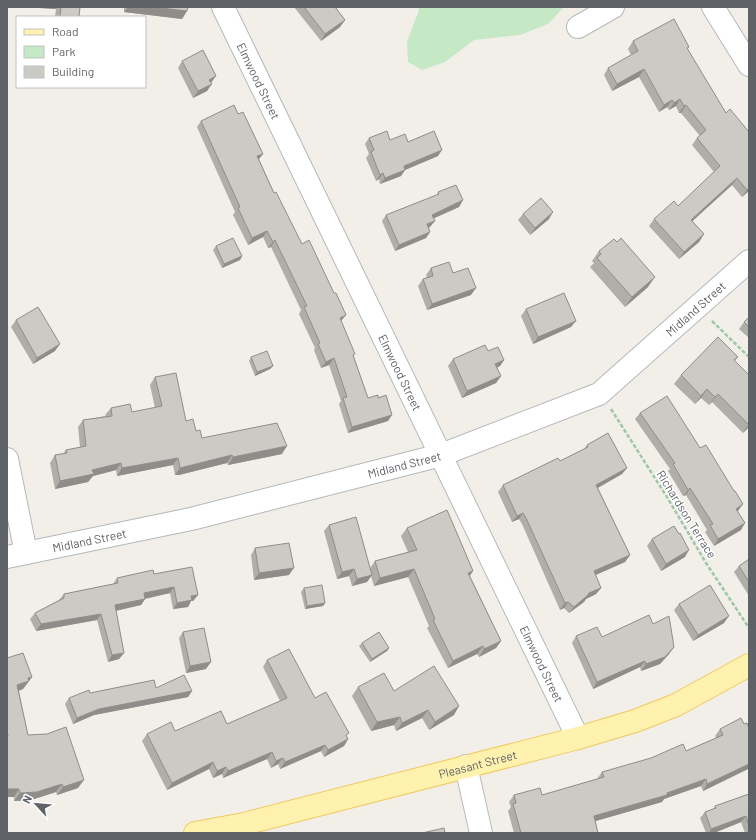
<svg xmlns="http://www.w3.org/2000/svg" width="756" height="840" viewBox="0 0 756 840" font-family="Barlow,sans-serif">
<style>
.green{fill:#c5e8c5}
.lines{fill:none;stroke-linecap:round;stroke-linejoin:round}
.minor-casing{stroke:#b5b8bc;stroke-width:24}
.major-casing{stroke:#f2c960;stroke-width:24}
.path{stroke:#9cc7a9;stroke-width:2.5;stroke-dasharray:4 2;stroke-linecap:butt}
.minor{stroke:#fff;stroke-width:22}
.major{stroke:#fff2af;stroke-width:22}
.wall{fill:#afaea9}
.shaded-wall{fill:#8f8d8a}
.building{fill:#cccac5;stroke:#8f8d8a}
.labels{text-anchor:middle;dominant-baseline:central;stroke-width:3;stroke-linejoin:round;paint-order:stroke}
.street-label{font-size:12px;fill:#5f6368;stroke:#fff}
</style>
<rect width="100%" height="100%" fill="#f1efe8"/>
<path class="green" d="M418 7H564L548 24 520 35 474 40 445 62 422 70 408 62 407 42 419 10Z"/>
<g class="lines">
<g class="minor-casing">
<g id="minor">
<path id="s1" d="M223 7 578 738"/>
<path d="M713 7 749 65"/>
<path d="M578 27 613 7"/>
<path d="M7 459 26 553"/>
<path id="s2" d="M7 557 191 519 441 455 599 394 749 261"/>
<path d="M466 766 481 833"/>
</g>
</g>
<g class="major-casing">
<g id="major">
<path id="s3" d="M195 833 244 824 578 738 635 721 676 705 749 665"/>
</g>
</g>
<path class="path" d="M712 321 749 357
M611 409 667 497 706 563 749 628"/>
<use href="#minor" class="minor"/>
<use href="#major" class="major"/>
</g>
<path class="wall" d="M24 7H80L79 17H55L56 9Z
M124 7H188L187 11 182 19 124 12Z
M294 7H335L345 20 340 27 321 41Z
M633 41 688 49 749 191 742 197 732 185 692 221 704 234 699 242 679 259 649 226 654 219 678 206 714 172 692 145 697 138 700 136 681 113H679L676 106 669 110 667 107 659 112 639 77 612 91 604 75 608 68 631 55 628 49Z
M182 61 211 83 207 91 193 98 178 68Z
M238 114 263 154 259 159 274 193 302 244 341 321 368 398 388 421 348 433 339 404 341 401 329 365 321 368 314 350 315 348 299 314 301 310 271 247 268 248 263 237 248 245 233 215 235 212 197 127 201 121Z
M369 138 408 142 438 156 405 170 401 176 380 184 379 179 376 181 366 158 369 154 365 144Z
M438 192 463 200 459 207 434 218 430 227 428 228 430 232 426 238 395 251 382 221 386 215 437 195Z
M523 214 549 219 530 235 518 220Z
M216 246 242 256 240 260 222 268 213 250Z
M599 251 648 287 625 307 590 267 594 263 592 261Z
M431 268 453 273 471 295 427 310 418 286 423 279 427 278 426 275Z
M526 309 571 327 533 344 521 316Z
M749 317V338L739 329 744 322Z
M16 320 55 351 33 364 11 327Z
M488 351 504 360 500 366 497 368 501 376 496 383 462 398 448 366 453 359Z
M251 357 273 366 270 369 255 376 249 361Z
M738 357 735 361 749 375V427L743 433 712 402 709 405 701 398 695 404 674 384 681 375Z
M155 377 186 421 202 438 282 454 228 465 227 463 179 475H175L173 465 117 476 116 470 93 476 88 482 55 489 50 463 55 455 63 454 66 450 80 447 78 427 83 420 106 416 105 415 111 408 132 412 155 408 150 385Z
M640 413 738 511 741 530 714 546 705 532 707 530 686 495 683 496 668 471 670 469 635 419Z
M587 445 627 468 622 474 598 488 630 555 625 562 595 575 601 588 596 594 586 599 584 602 569 613 564 608 560 610 522 524 519 519 512 522 498 492 503 485 560 461 584 449Z
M329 525 370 568 375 561 408 552 401 536 407 528 470 576 501 641 496 648 479 657 477 654 448 668 427 628 429 626 408 577 374 586 371 576 367 582 352 586 349 576 337 579 324 531Z
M652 539 685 557 661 571 647 546Z
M255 548 289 575 254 580 251 555Z
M749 559V596L734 572 739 566Z
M154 574 198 595 193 601H191L188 607 173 609 170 593 145 599 141 605 116 611 124 653 119 659 108 662 97 620 36 631 30 619 35 613 59 600 64 594 113 584 117 578Z
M304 588 325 603 323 606 305 609 301 592Z
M679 604 724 623 693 641 674 610Z
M653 624 674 647 669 654 660 664 641 671 640 667 593 689 572 643 576 636 602 637Z
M183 632 206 669 186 673 179 638Z
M362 643 389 648 387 651 370 662 359 646Z
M7 658 32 677 23 689 19 691 28 735 78 788 57 795 56 792 31 800 14 801V797H7Z
M267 660 315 698 346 736 348 739 344 746 324 757 321 751 280 769 278 764 271 768 267 759 223 778 222 774 213 778 209 769 167 790 142 741 147 734 175 731 227 724 280 701 263 667Z
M358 687 394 691 454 715 429 730 422 718 396 731 394 725 371 731 352 696Z
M156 688 192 691 188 697 94 715 73 724 65 704 69 698 90 693Z
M744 724 749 728V768L748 769 703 791 701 786 664 799 662 802 595 821 598 833H514L508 811 511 807 509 802 514 795H542L597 779 602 772 686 751 716 738 715 736 720 729Z
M749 794V833H745L741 822 714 833H706L700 818 705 812 713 809 715 806Z"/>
<path class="shaded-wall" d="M24 7H57L56 9Z
M128 7H152L187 11 182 19 124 12Z
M345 20 340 27 321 41 325 34Z
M644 69 639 77 612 91 617 84Z
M216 76 211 83 209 80Z
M212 84 207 91 193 98 198 91Z
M680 99 676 106 669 110 674 103Z
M672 100 667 107 659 112 664 105Z
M686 105 681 113H679L684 106Z
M442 150 438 156 400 172 404 166Z
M263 154 258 160 257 156Z
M405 170 401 176 380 184 385 178Z
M383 173 379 179 376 181 380 175Z
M737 178 732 185 686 227 691 220Z
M749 188V191L742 197 747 190Z
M463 200 459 207 428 221 432 215Z
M553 212 549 219 530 235 535 228Z
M435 221 430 227 422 231 427 224Z
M267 231 263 237 248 245 252 238Z
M430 232 426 238 395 251 399 245Z
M704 234 699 242 679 259 684 252Z
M275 240 271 247 268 248 273 242Z
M242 256 240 260 222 268 224 264Z
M655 277 648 287 625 307 632 297Z
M476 288 471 295 427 310 432 304Z
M346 315 341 321 340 318Z
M576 321 571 327 533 344 538 337Z
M60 344 55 351 33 364 37 358Z
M334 358 329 365 321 368 326 362Z
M504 360 500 366 490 370 495 364Z
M273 366 270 369 255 376 257 372Z
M501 376 496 383 462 398 467 391Z
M707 389 701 398 695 404 701 396Z
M718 394 712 402 709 405 715 397Z
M392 415 388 421 348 433 352 427Z
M749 424V427L743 433Z
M287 446 282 454 228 465 233 457Z
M232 455 227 463 179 475H175L180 468Z
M178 458 173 465 117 476 122 468Z
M121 463 116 470 93 476 88 482 55 489 60 481 92 470Z
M627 468 622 474 592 491 596 485Z
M690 488 686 495 683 496 688 490Z
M743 504 738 511 732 515 736 509Z
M523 513 519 519 512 522 517 516Z
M745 523 741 530 714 546 718 539Z
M689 550 685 557 661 571 666 564Z
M630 555 625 562 589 578 594 571Z
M294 568 289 575 254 580 259 573Z
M354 569 349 576 337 579 342 572Z
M414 569 408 577 374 586 380 578Z
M473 571 468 579V573Z
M372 575 367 582 352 586 357 579Z
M174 587 170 593 139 600 144 593Z
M601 588 596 594 586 599 584 602 569 613 574 607 589 593Z
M198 595 193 601H191L188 607 173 609 177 603 191 596Z
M145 599 141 605 110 612 115 605Z
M568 602 564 608 560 610 565 603Z
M325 603 323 606 305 609 307 606Z
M101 614 97 620 36 631 41 624Z
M729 616 724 623 693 641 698 635Z
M501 641 496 648 479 657 484 649Z
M483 646 477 654 448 668 453 661Z
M674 647 669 654 660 664 641 671 646 664Z
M389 648 387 651 370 662 372 659Z
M124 653 119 659 108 662 112 655Z
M645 661 640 667 593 689 597 682Z
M211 662 206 669 186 673 190 666Z
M32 677 23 689 12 693 17 685 28 678Z
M192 691 188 697 94 715 73 724 77 718 99 709Z
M459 706 454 715 429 730 435 722Z
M428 710 422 718 396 731 402 723Z
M400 717 394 725 371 731 377 722Z
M348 739 344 746 324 757 328 750Z
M325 745 321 751 280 769 285 762Z
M272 752 267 759 223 778 228 771Z
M283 758 278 764 271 768 276 761Z
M213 762 209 769 167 790 172 783Z
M749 764V768L748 769 703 791 707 784Z
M226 767 222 774 213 778 217 771Z
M706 779 701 786 664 799 662 802 589 823 594 816 667 793Z
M84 780 78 788 57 795 63 787Z
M62 784 56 792 31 800 14 801 20 793Z
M7 789H19L14 797H7Z
M746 816 741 822 714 833H709L711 829Z"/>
<path class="building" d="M61 7H80L79 17H60Z
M152 7H188L187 11Z
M304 7H335L345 20 325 34Z
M674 19 689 47 687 48 726 113 730 109 749 132V188L747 190 737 178 691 220 704 234 684 252 654 219 674 201 678 206 720 166 697 138 706 130 686 105 684 106 680 99 674 103 672 100 664 105 644 69 617 84 608 68 638 51 633 41Z
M203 50 216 76 209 80 212 84 198 91 182 61Z
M234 105 238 114 243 112 263 154 257 156 274 193 276 192 302 244 309 240 334 293H336L346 315 340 318 355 354 353 355 368 398 378 395V398L386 395 392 415 352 427 343 398 347 397 334 358 326 362 318 344 320 343 304 307 307 306 275 240 273 242 267 231 252 238 238 208 240 207 201 121Z
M387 131 390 140 405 134 408 142 434 131 442 150 404 166 405 170 385 178 383 173 380 175 371 152 374 150 369 138Z
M456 185 463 200 432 215 435 221 427 224 430 232 399 245 386 215 439 194 438 192Z
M541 198 553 212 535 228 523 214Z
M233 238 242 256 224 264 216 246Z
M621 238 655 277 632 297 597 258 601 254 599 251 614 239 617 242Z
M449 262 453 273 468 268 476 288 432 304 423 279 433 276 431 268Z
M564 293 576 321 538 337 526 309Z
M38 307 60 344 37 358 16 320Z
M749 317V327L744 322Z
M718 337 738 357 734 360 749 375V425L718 394 715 397 707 389 701 396 681 375Z
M485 345 488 351 498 347 504 360 495 364 501 376 467 391 453 359Z
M267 351 273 366 257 372 251 357Z
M176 373 186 421 193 419 196 431 200 430 202 438 277 423 287 446 233 457 232 455 180 468 178 458 122 468 121 463 92 470 94 474 60 481 55 455 67 453 66 450 86 446 83 420 112 416 111 408 130 404 132 412 162 406 155 377Z
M667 396 700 448 706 445 734 491H735L743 504 736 509 745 523 718 539 710 525 713 524 690 488 688 490 673 464 675 463 640 413Z
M608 433 627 468 596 485 630 555 594 571 601 588 589 593 588 595 574 607 568 602 565 603 526 518 523 513 517 516 503 485 558 458 560 461 588 447 587 445Z
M447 510 473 571 468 573 501 641 484 649 483 646 453 661 433 620 435 619 414 569 380 578 375 561 417 550 407 528Z
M356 517 372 575 357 579 354 569 342 572 329 525Z
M674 526 679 534 680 533 689 550 666 564 652 539Z
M289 543 294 568 259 573 255 548Z
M749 559V582L739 566Z
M192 567 198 595 191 596 192 600 177 603 174 587 144 593 145 599 115 605 124 653 112 655 101 614 41 624 35 613 64 598V594L118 583 117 578 153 570 154 574Z
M322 585 325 603 307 606 304 588Z
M710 585 729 616 698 635 679 604Z
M649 615 653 624 669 616 674 647 665 657 646 664 645 661 597 682 576 636 597 627 602 637Z
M204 628 211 662 190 666 183 632Z
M379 632 389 648 372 659 362 643Z
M289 649 315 698 326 692 349 733 346 735 348 739 328 750 325 745 285 762 283 758 276 761 272 752 228 771 226 767 217 771 213 762 172 783 147 734 171 722 175 731 221 711 227 724 287 698 267 660Z
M23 653 32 677 28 678 29 681 17 685 28 735 47 734 66 727 84 780 63 787 62 784 37 792 20 793 19 789H7V736H8L7 731V658Z
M434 666 459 706 435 722 428 710 402 723 400 717 377 722 358 687 384 673 394 691Z
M184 675 192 691 99 709 77 718 69 698 89 690 90 693 154 680 156 688Z
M741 718 744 724 747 723 749 728V764L707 784 706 779 667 793V795L594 816 598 833H521L513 804 516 803 514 795 540 788 542 795 604 777 602 772 651 758 683 744 686 751 723 735 720 729Z
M749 794V826L746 816 711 829 705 812 716 808 715 806Z
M444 828 445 833H422Z"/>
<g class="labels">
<g class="street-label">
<text stroke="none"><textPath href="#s1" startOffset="82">Elmwood Street</textPath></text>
<text stroke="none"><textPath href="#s2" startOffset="744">Midland Street</textPath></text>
<text stroke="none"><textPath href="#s1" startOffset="406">Elmwood Street</textPath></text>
<text stroke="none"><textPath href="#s2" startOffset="408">Midland Street</textPath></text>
<text transform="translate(687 514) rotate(58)">Richardson Terrace</text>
<text stroke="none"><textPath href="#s2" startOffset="84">Midland Street</textPath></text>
<text stroke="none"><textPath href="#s1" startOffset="730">Elmwood Street</textPath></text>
<text stroke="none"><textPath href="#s3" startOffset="291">Pleasant Street</textPath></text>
</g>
</g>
<rect width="756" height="840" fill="none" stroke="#5f6368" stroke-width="16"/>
<rect x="16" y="16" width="130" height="72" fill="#ffffff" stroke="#bfc1c3"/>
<rect x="24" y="29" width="20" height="6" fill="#fff2af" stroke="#bfc1c3"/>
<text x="52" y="36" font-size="12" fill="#5f6368">Road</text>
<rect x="24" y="46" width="20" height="12" fill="#c5e8c5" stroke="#bfc1c3"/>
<text x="52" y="56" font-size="12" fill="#5f6368">Park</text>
<rect x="24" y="66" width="20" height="12" fill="#cccac5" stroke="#bfc1c3"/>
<text x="52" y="76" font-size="12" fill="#5f6368">Building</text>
<g transform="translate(36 804) rotate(297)" stroke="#ffffff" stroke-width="3" paint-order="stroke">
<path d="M0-3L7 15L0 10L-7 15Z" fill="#5f6368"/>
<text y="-6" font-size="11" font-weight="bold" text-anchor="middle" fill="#5f6368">N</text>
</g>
</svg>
